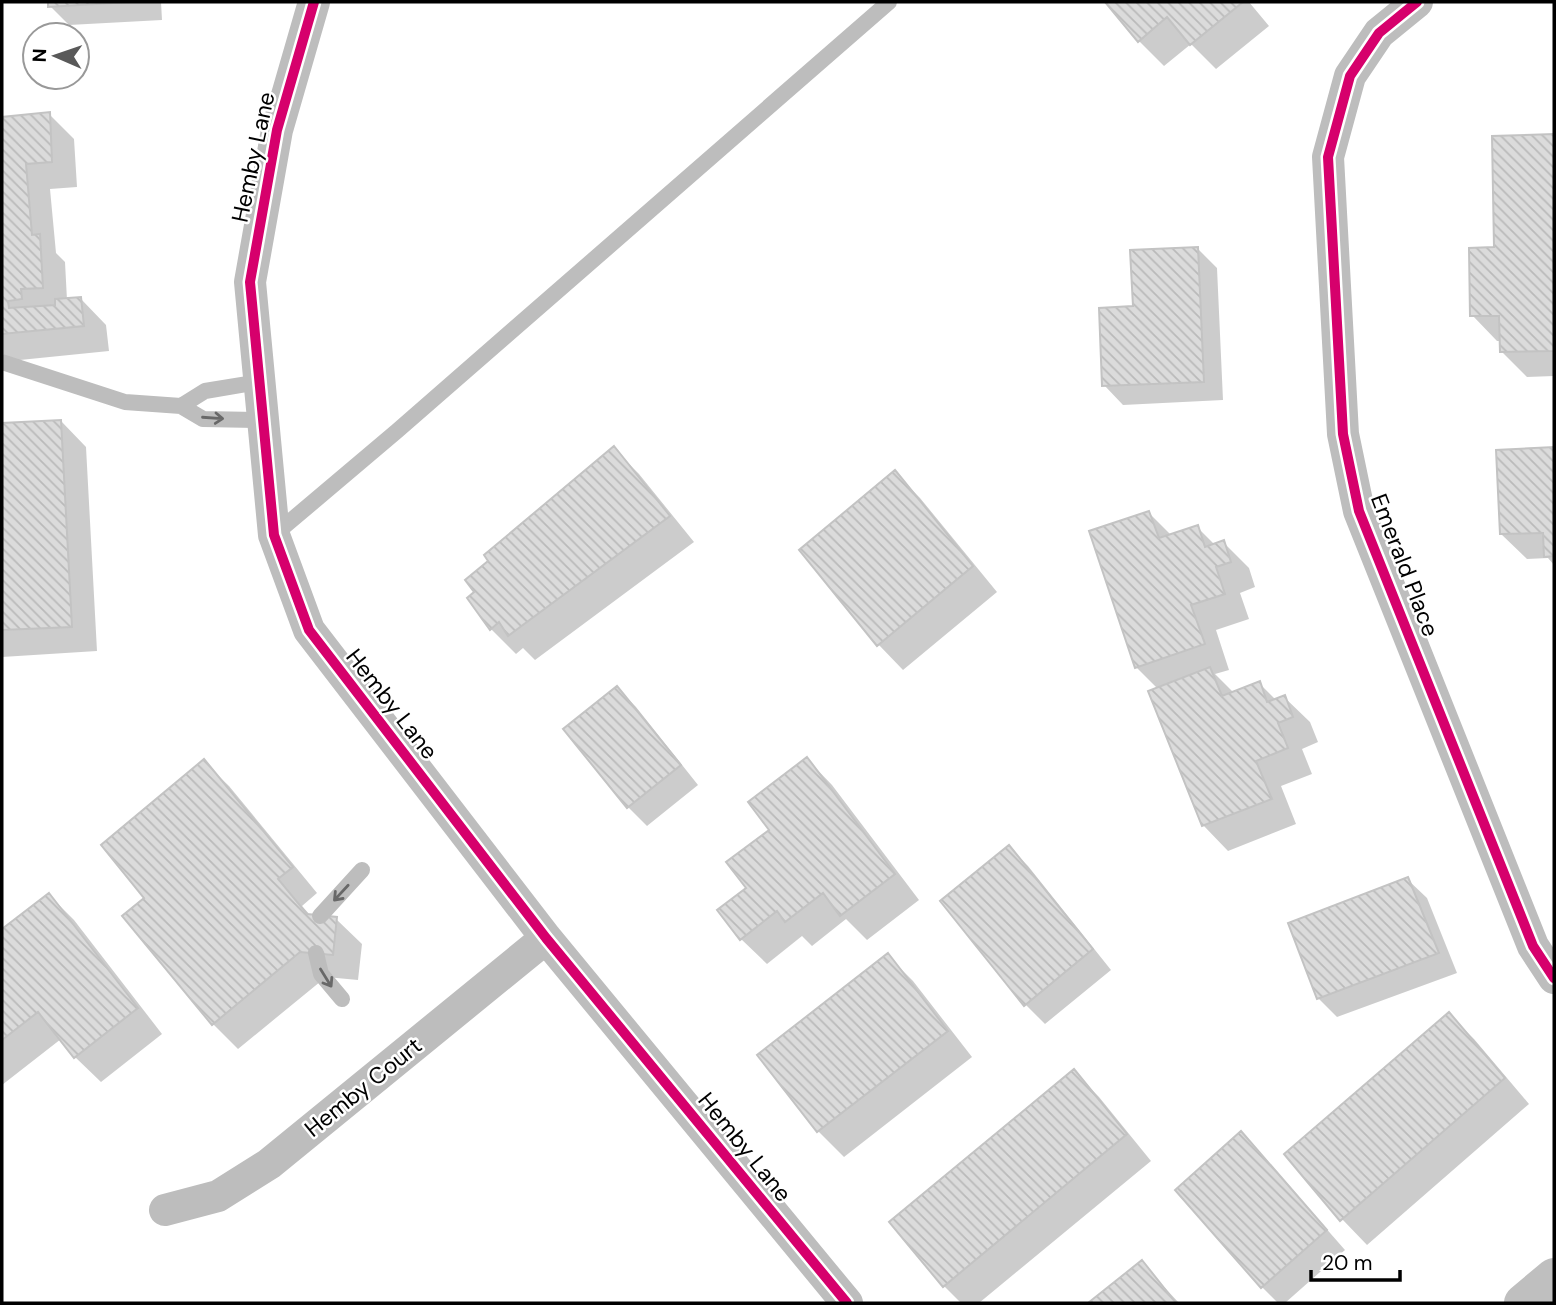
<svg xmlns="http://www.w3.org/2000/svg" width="1556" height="1305" viewBox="0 0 1556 1305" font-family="'DM Sans',sans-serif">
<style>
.shadow{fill:#0003}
.building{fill:url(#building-back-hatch);stroke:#c3c3c3;stroke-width:2}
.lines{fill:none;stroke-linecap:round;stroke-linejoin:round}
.service{stroke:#bdbdbd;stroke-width:16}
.minor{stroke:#bdbdbd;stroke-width:32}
.secondary{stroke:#bfbfbf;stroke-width:38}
.cycleway-casing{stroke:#fff;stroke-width:15}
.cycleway{stroke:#d6006c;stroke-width:10}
.oneway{stroke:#686868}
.labels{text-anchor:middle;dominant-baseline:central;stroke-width:5;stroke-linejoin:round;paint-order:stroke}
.street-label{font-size:23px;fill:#000;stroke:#fff}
</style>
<defs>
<pattern id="building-back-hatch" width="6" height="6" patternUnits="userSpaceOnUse" patternTransform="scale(1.75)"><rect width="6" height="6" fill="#dbdbdb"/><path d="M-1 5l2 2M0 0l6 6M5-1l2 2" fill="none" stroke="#bababa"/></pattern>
</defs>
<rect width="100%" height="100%" fill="#fff"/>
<path class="shadow" d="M50 2H161L162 20 69 25 50 6Z
M1107 2H1249L1269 26 1216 69 1191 44 1164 66 1139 41Z
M49 114 74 139 77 187 50 189 56 253 65 262 67 300 81 299 106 325 109 351 10 361 2 353V118Z
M1554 136V376L1527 377 1501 351V341H1497L1472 315 1496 249 1494 137Z
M1197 248 1217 268 1223 400 1123 405 1104 385 1135 308Z
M61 421 86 447 97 651 2 657V425Z
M614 449 639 474 694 542 535 660 523 648 516 654 491 629 469 598Z
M1554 449V565L1548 558 1527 559 1501 534 1498 451Z
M895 473 920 498 997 592 903 670 878 644Z
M1149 513 1172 536 1197 527 1215 545 1223 542 1249 568 1255 587 1240 593 1249 619 1216 630 1229 670 1215 674 1234 693 1259 683 1276 700 1284 697 1310 722 1318 742 1302 749 1312 774 1281 786 1296 824 1228 851 1203 825 1158 689 1136 667Z
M617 688 636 707 698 785 647 826 628 807Z
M807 759 832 785 919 900 867 940 846 919 812 946 802 936 767 964 741 939 748 889 772 830Z
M203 761 229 786 317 893 302 906 311 916 336 919 362 944 358 980 326 977 238 1049 213 1024 147 898Z
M1009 847 1028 866 1111 970 1045 1024 1026 1005 942 902Z
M1407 879 1427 898 1457 973 1337 1017 1318 998Z
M49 895 74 920 162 1034 101 1082 75 1057 61 1039 2 1085V932Z
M888 956 913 981 972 1057 844 1157 818 1131 760 1056Z
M1448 1014 1474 1039 1529 1104 1367 1245 1342 1219Z
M1074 1072 1099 1097 1151 1161 979 1303H961L944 1286Z
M1260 1153 1345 1250 1285 1303H1278L1262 1287 1177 1190Z
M1141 1262 1179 1303H1091Z"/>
<path class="building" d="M48 2H129L48 7Z
M1105 2H1243L1190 45 1167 17 1138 42Z
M50 112 52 162 26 164 32 235 40 234 43 288 21 289 22 299 8 301 9 308 55 305V299L81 297 84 326 2 334V117Z
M1554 134V351L1500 352 1499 316H1470L1469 248 1494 247 1492 136Z
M1198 247 1204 382 1102 386 1099 308 1133 306 1130 250Z
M61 420 72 627 2 630V423Z
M614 446 670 516 508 636 499 622 490 630 467 598 474 592 465 580 488 561 484 555Z
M1554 447V556L1544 557 1543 533 1500 534 1496 450Z
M895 470 973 566 877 646 799 550Z
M1149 511 1159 538 1198 525 1205 547 1224 540 1231 562 1216 567 1225 594 1191 605 1205 644 1135 668 1089 531Z
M1210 667 1222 696 1260 681 1267 702 1285 695 1293 717 1278 723 1288 748 1256 761 1272 799 1202 826 1148 691Z
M617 686 681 765 627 808 563 729Z
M807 757 895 874 840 916 823 893 785 922 777 911 740 940 717 910 746 888 726 862 769 830 748 802Z
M204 759 293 867 278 879 307 914 337 917 333 955 300 952 212 1025 122 916 144 898 101 845Z
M1009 845 1093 949 1024 1006 940 901Z
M1408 877 1439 953 1317 999 1288 923Z
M49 893 138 1008 74 1058 38 1012 2 1040V929Z
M888 953 948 1031 817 1132 757 1055Z
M1449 1012 1505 1078 1340 1221 1284 1154Z
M1074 1069 1127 1134 943 1287 889 1222Z
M1241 1131 1327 1230 1261 1288 1175 1190Z
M1142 1260 1176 1303H1088Z"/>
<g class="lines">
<path class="service" d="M2 362 125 402 181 406
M259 382 205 391 181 406 203 419 262 420
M274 535 397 431 889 2
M320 916 362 870
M316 953 321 974 342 999"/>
<path class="minor" d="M314 2 277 130 250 282 274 535 309 630 546 938 847 1303
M1417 2 1379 33 1350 76 1328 157 1343 434 1359 511 1533 946 1554 978
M165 1210 218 1196 269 1164 546 938"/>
<path class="secondary" d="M1523 1303 1554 1277"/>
<g class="cycleway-casing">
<path id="cycleway" d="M314 2 277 130 250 282 274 535 309 630 546 938 847 1303
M1417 2 1379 33 1350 76 1328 157 1343 434 1359 511 1533 946 1554 978"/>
</g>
<use href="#cycleway" class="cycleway"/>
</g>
<defs><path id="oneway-shaft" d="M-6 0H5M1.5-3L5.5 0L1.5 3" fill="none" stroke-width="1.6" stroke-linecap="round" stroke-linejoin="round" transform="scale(1.75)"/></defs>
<g class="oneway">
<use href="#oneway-shaft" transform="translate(213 418) rotate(4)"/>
<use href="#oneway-shaft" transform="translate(341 893) rotate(133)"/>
<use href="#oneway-shaft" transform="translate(326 978) rotate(58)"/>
</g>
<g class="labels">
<g class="street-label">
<text transform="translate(253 157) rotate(-78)">Hemby Lane</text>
<text transform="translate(1405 565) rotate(69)">Emerald Place</text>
<text transform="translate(392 704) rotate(52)">Hemby Lane</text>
<text transform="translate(363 1087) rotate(-39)">Hemby Court</text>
<text transform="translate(745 1147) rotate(51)">Hemby Lane</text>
</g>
</g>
<rect width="1556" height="1305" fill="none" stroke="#000000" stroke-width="7"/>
<g transform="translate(56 56) rotate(272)"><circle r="33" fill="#ffffff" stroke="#999999" stroke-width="2"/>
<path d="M0-5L12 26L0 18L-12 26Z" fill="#595959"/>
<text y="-10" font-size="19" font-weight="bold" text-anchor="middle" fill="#000000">N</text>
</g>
<path d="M1311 1270v10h89v-10" fill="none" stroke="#000000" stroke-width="3.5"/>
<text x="1322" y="1270" font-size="21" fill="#000000" stroke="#ffffff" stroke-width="5" paint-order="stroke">20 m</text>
</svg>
